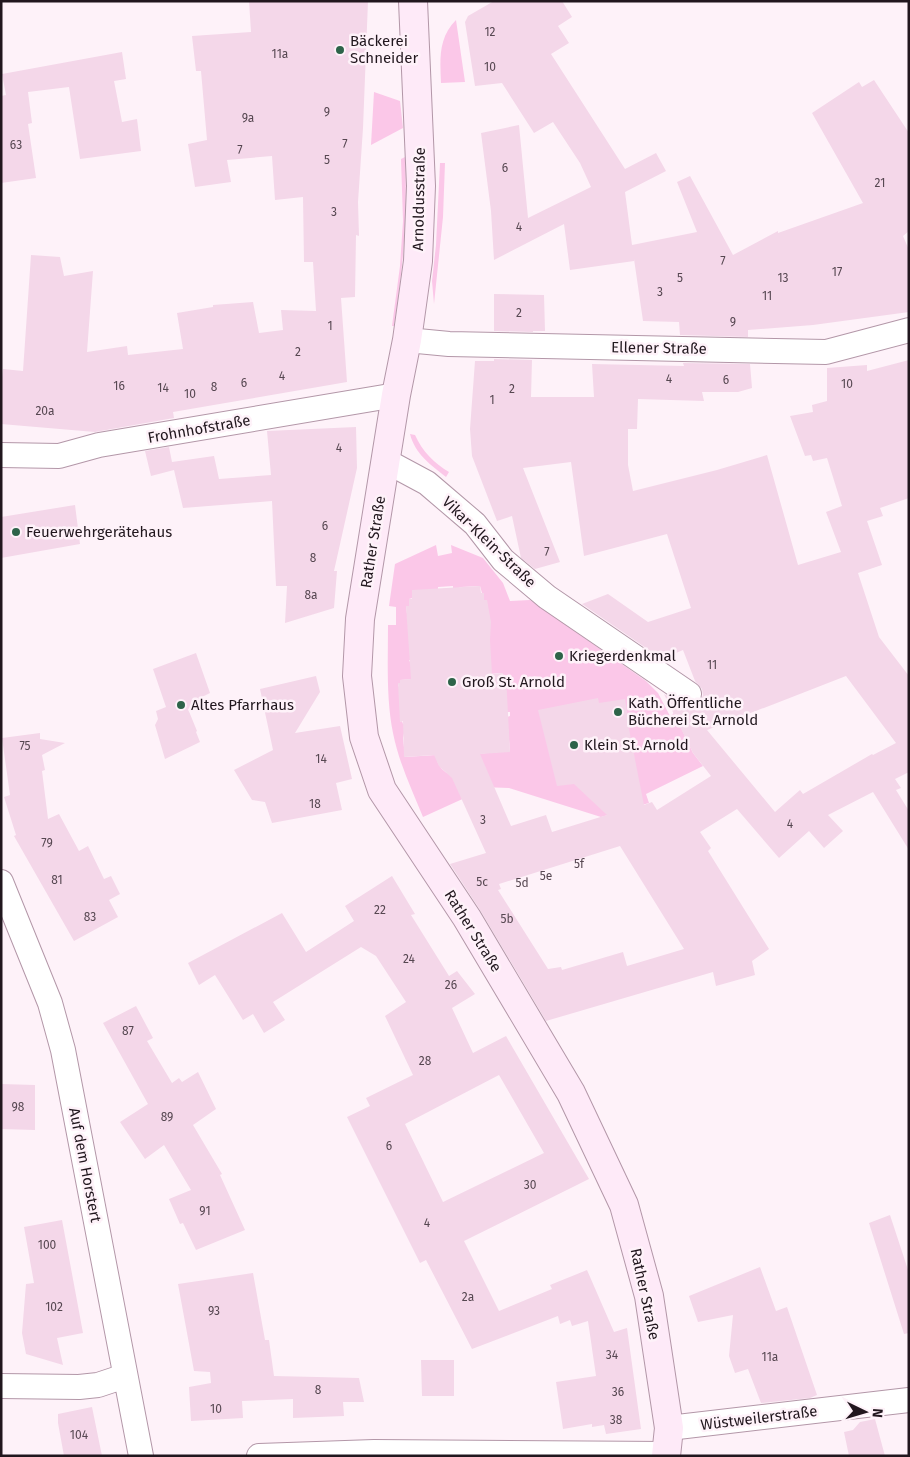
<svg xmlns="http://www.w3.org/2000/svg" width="910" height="1457" viewBox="0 0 910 1457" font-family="'Fira Sans',sans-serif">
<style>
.green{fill:#fbc7e8;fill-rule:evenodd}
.building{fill:#f4d7e9;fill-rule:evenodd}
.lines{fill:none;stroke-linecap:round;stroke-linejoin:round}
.street-casing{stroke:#b397a8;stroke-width:26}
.secondary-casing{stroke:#b397a8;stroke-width:30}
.street{stroke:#fff;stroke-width:24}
.secondary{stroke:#feeaf8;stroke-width:28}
.poi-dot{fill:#2d6349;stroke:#fef2f9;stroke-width:2}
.labels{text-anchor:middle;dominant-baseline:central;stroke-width:5;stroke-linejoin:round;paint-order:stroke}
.number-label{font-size:12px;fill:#564751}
.poi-label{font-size:15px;fill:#21171e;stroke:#fef2f9;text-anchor:start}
.street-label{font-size:15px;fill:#21171e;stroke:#fef2f9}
</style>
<rect width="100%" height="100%" fill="#fef2f9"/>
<path class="green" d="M456 20 465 82 441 83C440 60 438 38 456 20Z
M374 92 400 101 403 128 371 145Z
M405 157C408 214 403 269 394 326H392L400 266 403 221 401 159Z
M440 163H445L443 217 434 304 432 281 436 245Z
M410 434 415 435C422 451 435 464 449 472L446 477C431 465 415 454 410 434Z
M436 545 438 556 452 553 451 545 483 558 503 583 510 601 530 600 646 681 658 693 670 716 674 713 693 753 703 766 646 794 649 803 601 817 509 788 481 787 480 791 423 817C412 790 399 763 393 733 386 698 388 660 388 625H396V607L389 606 395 564ZM453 586V590L461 587 480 586 484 600H487L488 674 503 673V676H508L507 681H504L506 712H510V716L507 717 510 751 476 754 454 776C444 773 437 766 436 755L405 757 403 738 406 724H403L402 721 400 722V718H402L400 687 398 686V683H400V680L414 679 413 662H410L409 660H413L406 606H409V599L438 591V587Z"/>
<path class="building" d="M249 1H368L363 128 358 202 359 236 356 235 355 297 341 298 347 382 173 412 174 418 95 432 1 424V385L3 369 23 371 31 255 60 257 64 276 93 271 87 352 127 346 128 355 183 349 177 313 213 307V305L253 302 259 333 283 330 281 310 316 311 313 262H304L303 197 275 200 272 156 227 160 231 182 195 187 188 144 207 140 201 71H196L192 36 251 32Z
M494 1H562L572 17 558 26 569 43 551 54 625 169 656 153 666 171 625 192 632 245 697 232 677 182 690 176 733 255 778 231V233L863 203 812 113 859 82 862 87 874 80 909 133V231L903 236 909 250V312L813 325 748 330V337L680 335 679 322 643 321 634 259V261L570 270 564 224 494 260 491 211 481 133 519 125 528 218 591 187 580 163 553 122 534 133 502 83 475 86 465 22 468 16Z
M122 52 126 79 114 81 122 122 137 119 141 151 80 159 69 87 28 92 32 123 28 124 36 178 1 183V96L6 95 2 74Z
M494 294 544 295 545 331H533V332L494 331Z
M494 359 532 360 531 397H594L592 364 684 366 683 363 750 364 752 388 738 392H702L704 401 638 399 637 429H628V465L633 491 717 470 767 455 798 565 841 552 826 512 842 506 827 458 813 461 811 455 805 456 790 416 813 412 812 405 827 401V368L867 365V371L909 360V498L880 508 883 516 867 521 882 565 858 573 879 637 909 676V772L895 779 901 788 896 790 909 811V850L873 792 828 815 843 831 824 848 809 831 779 858 737 809 700 832 711 848 708 851 769 949 752 961 755 975 716 986 713 972 546 1021 480 910 450 864 486 853 452 778 439 766 434 755 404 757 403 721 400 722 398 683H400V680L411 679 406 606H409V599H412V590L480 586 481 593H484V600H487L491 622 490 640 492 674 503 673V676H506L510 752 480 754 511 826 546 815 552 832 607 815 574 784 557 786 538 710 598 698 599 703 625 699 629 724H628L644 805 652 802 657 810 711 776 693 753 664 694 687 708 694 707 701 701 703 695 702 689 695 681 683 650 662 659 582 604 608 594 648 622 691 608 667 534 584 556 571 462 523 468 560 562 535 569 521 558 512 516 497 521 472 456 470 429 475 361H494ZM846 676 896 743 873 755 872 754 803 794 800 790 775 812 707 730ZM620 846 684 949 627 966 623 952 562 970 561 967 548 969 498 890 501 889 499 884Z
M356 427 357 468 334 571H337L334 608 285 623 287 586H276L272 501 183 508 174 470 151 476 145 451 169 447 172 462 214 456 219 479 271 475 267 431Z
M75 505 80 544 1 558V517Z
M196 653 210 693 202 697 203 702 188 709 197 731 196 732 200 742 165 759 155 725 158 719 156 711 166 707 153 669Z
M316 676 320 692 295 733 340 726 352 779 336 783 342 810 272 823 265 802 252 800 234 770 273 750 260 689Z
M40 733V739L65 743 42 755 45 770 42 771 48 819 59 814 79 851 88 846 104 879 111 876 120 894 109 900 118 917 74 941 14 836 16 835 4 797 10 795 2 738Z
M392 876 415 914 411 915 449 976 457 971 475 994 452 1008 473 1053 506 1036 589 1179 464 1241 499 1311 552 1289 550 1285 587 1270 614 1332 627 1328 641 1429 606 1434 604 1425 592 1427V1424L563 1429 556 1382 596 1376 588 1321 572 1326 570 1320 560 1324 558 1316 472 1349 426 1260 420 1263 347 1117 370 1106 366 1098 413 1075 385 1016 406 1002 376 956 361 947 273 1002 285 1020 264 1033 253 1014 243 1020 215 975 199 985 188 963 282 913 306 952 354 921 345 906ZM499 1075 544 1153 443 1202 405 1124Z
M136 1006 153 1038 147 1041 172 1083 179 1078 182 1082 198 1072 216 1109 193 1125 222 1174 220 1175 245 1230 196 1250 183 1223 180 1224 169 1199 191 1190 164 1145 145 1159 120 1122 148 1104 103 1023Z
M1 1084 35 1085V1130L1 1129Z
M890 1215 909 1273V1333L904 1334 869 1223Z
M62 1220 83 1333 57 1338 63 1365 26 1354 22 1333 26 1284 34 1283 24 1227Z
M760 1267 776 1311 787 1307 817 1395 810 1398 761 1403 748 1369 735 1373 729 1356 733 1315 698 1322 689 1296Z
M253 1273 265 1340H269L274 1376 359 1378 364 1402H343L344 1416 293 1418V1399L242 1401 243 1418 191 1421 189 1387 211 1383 210 1372 194 1371 178 1284Z
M421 1360H454V1396H422Z
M92 1407 102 1456H64L58 1423V1414Z
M875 1419 885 1456H849L844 1432 853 1430 860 1422Z"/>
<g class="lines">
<g class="street-casing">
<path id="street" d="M407 340 449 344 826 352 909 330
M1 455 59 456 99 445 396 395
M386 461 427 483 475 524 503 560 547 597 689 694
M1 882 50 1003 63 1050 141 1456
M1 1386 79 1387 98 1385 125 1376
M669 1428 909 1400
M259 1456 374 1452 667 1454"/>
</g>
<g class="secondary-casing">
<path id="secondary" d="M413 1 421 186 418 261 407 340 396 395 360 619 357 676 364 737 382 790 467 918 571 1093 624 1205 649 1296 669 1428 666 1456"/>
</g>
<use href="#street" class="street"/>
<use href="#secondary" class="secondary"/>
</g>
<g class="poi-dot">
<circle cx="340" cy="50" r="5"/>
<circle cx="16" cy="532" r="5"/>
<circle cx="559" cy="656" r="5"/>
<circle cx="452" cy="682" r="5"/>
<circle cx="181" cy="705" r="5"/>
<circle cx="618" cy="712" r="5"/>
<circle cx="574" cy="745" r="5"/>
</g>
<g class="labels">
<g class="number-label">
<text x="490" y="32">12</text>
<text x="280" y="54">11a</text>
<text x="490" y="67">10</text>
<text x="327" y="112">9</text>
<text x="248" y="118">9a</text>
<text x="345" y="144">7</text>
<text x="16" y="145">63</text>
<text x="240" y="150">7</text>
<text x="327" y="160">5</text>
<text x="505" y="168">6</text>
<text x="880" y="183">21</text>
<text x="334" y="212">3</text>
<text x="519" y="227">4</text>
<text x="723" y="261">7</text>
<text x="837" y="272">17</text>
<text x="680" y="278">5</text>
<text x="783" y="278">13</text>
<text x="660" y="292">3</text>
<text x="767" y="296">11</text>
<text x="519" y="313">2</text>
<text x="733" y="322">9</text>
<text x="330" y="326">1</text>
<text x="298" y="352">2</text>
<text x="282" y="376">4</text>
<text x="669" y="379">4</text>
<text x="726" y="380">6</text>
<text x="244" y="383">6</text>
<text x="847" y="384">10</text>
<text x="119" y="386">16</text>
<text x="214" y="387">8</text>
<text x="163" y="388">14</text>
<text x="512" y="389">2</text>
<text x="190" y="394">10</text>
<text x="492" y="400">1</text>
<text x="45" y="411">20a</text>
<text x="339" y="448">4</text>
<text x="325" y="526">6</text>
<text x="547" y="552">7</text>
<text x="313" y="558">8</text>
<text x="311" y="595">8a</text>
<text x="712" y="665">11</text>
<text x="25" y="746">75</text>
<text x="321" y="759">14</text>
<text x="315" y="804">18</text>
<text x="483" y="820">3</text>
<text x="790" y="824">4</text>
<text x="47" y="843">79</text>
<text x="579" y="864">5f</text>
<text x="546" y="876">5e</text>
<text x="57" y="880">81</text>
<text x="482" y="882">5c</text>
<text x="522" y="883">5d</text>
<text x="380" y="910">22</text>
<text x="90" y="917">83</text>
<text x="507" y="919">5b</text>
<text x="409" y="959">24</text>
<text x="451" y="985">26</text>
<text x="128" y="1031">87</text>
<text x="425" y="1061">28</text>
<text x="18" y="1107">98</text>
<text x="167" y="1117">89</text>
<text x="389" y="1146">6</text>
<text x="530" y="1185">30</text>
<text x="205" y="1211">91</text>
<text x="427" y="1223">4</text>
<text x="47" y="1245">100</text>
<text x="468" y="1297">2a</text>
<text x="54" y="1307">102</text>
<text x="214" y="1311">93</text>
<text x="612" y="1355">34</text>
<text x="770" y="1357">11a</text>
<text x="318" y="1390">8</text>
<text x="618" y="1392">36</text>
<text x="216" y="1409">10</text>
<text x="616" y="1420">38</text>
<text x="79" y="1435">104</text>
</g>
<g class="poi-label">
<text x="350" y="41">Bäckerei<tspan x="350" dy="17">Schneider</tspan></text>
<text x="26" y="532">Feuerwehrgerätehaus</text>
<text x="569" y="656">Kriegerdenkmal</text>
<text x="462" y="682">Groß St. Arnold</text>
<text x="628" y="703">Kath. Öffentliche<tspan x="628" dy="17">Bücherei St. Arnold</tspan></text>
<text x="191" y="705">Altes Pfarrhaus</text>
<text x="584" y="745">Klein St. Arnold</text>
</g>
<g class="street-label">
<text transform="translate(419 199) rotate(-89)">Arnoldusstraße</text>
<text transform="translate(659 348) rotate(1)">Ellener Straße</text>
<text transform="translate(199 429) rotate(-10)">Frohnhofstraße</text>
<text transform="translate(373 542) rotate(-81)">Rather Straße</text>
<text transform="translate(489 542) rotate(44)">Vikar-Klein-Straße</text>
<text transform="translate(473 931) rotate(58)">Rather Straße</text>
<text transform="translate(85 1165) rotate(79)">Auf dem Horstert</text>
<text transform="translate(645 1294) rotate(78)">Rather Straße</text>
<text transform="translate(759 1418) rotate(-7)">Wüstweilerstraße</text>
</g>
</g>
<rect width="910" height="1457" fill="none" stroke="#21171e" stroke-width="5"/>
<g transform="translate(865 1412) rotate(95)" stroke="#fef2f9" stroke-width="4" paint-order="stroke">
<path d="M0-4L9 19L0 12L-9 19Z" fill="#21171e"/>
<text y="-8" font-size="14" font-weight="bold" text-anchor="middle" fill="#21171e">N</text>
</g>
</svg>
